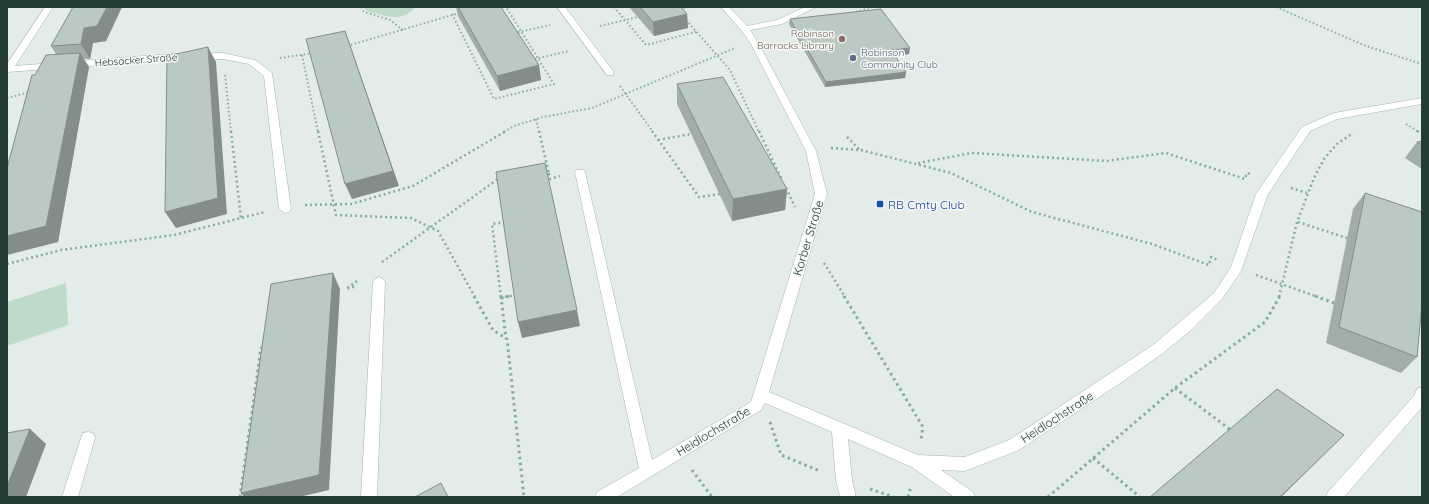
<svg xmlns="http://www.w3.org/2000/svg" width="1429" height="504" viewBox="0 0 1429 504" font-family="Quicksand,sans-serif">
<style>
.green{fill:#bddbc6}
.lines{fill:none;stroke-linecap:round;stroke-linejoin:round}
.minor-casing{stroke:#a6b4af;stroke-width:1}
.path-far2{stroke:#86ada1;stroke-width:2;stroke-dasharray:1.5 2.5;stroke-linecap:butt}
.path-far1{stroke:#86ada1;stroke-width:2.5;stroke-dasharray:2 3;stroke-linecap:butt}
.path{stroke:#86ada1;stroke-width:3;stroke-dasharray:2.5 3.5;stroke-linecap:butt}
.minor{fill:#fff;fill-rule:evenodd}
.wall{fill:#a1ada9}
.shaded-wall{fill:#838d89}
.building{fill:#bbc9c4;stroke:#838d89}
.education-dot{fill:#8d6e63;stroke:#f3f8f6;stroke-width:1.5}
.service-dot{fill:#5c6f8a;stroke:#f3f8f6;stroke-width:1.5}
.transit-dot{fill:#1a4fb4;stroke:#f3f8f6;stroke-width:1.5}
.labels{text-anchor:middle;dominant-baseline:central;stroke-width:3;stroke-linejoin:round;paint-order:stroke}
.far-education-label{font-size:10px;fill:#785e54;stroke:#f3f8f6;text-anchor:end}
.far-service-label{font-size:10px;fill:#4e5e75;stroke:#f3f8f6;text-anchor:start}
.far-street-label{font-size:10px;fill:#243c36;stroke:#f3f8f6}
.transit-label{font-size:12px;fill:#164399;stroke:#f3f8f6;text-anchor:start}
.street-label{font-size:12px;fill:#243c36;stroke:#f3f8f6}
</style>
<rect width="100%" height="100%" fill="#e3ece8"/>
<path class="green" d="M364 7H416C403 20 394 18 378 14 372 13 367 12 364 7Z
M66 283 68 325 7 346V302Z"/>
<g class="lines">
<g class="minor-casing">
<path id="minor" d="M45 7H53L15 66 170 54 223 53 255 60 272 73 291 209 289 212 285 213 279 209 264 76 249 64 223 59 170 60 7 72V64Z
M557 7H565L613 71V75H607Z
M721 7H729L747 26 777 20 805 7H816L782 24 750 30 759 44 816 151 827 194 769 392 918 455 965 457 1009 440 1153 345 1214 293 1231 267 1256 194 1302 127 1334 113 1422 98V104L1337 119 1310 131 1268 194 1241 271 1222 299 1190 331 1163 353 1122 382 1019 450 965 471 941 470 973 492 975 497H954L912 467 848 439 852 480 856 497H840L836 480 832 432 765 403 761 410 617 497H595L597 492 639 468 575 172 576 170H584L585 172 652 460 751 402 815 194 806 151 751 44 742 31Z
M379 277 383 279 385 282 377 497H361L373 282 375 279Z
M1422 387V407L1344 497H1326L1328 492 1414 396 1417 389Z
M88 432 93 433 95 438 78 497H62L81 438 83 433Z"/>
</g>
<path class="path-far2" d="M361 7 364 12 390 20 403 30
M614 7 646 45 696 32
M1276 7 1366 46 1422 64
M680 9 689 7
M856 12 872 7
M452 14 494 99 554 84 506 7
M686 20 730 70 759 132
M600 26 638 17
M514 33 550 25
M347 46 459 13
M302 55 318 132
M280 58 313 53
M531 60 569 51
M225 75 231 132
M620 86 653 132
M7 98 30 92
M536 119 539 132
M1406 124 1419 132
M504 132 514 126 543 117 592 108 735 48"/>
<path class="path-far1" d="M231 131 241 218
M318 131 336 215 411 218 438 231 475 297
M539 131 549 174
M652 131 699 197 720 194
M759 131 782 180
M1417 131 1422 134
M847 137 860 150
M658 140 691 134
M831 148 861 150 951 173 1032 212 1152 244 1209 265 1211 257 1218 260
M918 163 972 153 1106 161 1166 153 1245 179 1247 173 1250 174
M544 171 549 174 550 179 560 176
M786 188 795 207
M1291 188 1307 193
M305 205 351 204 413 186 506 131
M1298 222 1347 238
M382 262 498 179
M824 263 845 297
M7 264 61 250 174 235 265 212
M1256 275 1318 297
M357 281 346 289 357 286
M501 297 492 224 505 222
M505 297 516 295
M1279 297 1297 222 1314 178 1324 159 1337 144 1353 133"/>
<path class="path" d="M474 296 493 330 507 339 524 497
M501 296 506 339
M844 296 923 427 921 440
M1315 296 1334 303
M501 298 510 296
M1175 388 1232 431
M770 422 781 455 820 471
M1093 458 1140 497
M692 470 712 497
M870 489 894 497
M240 497 261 348H264
M908 497 911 486
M1048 497 1175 388 1265 322 1280 296"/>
<use href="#minor" class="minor"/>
</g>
<path class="wall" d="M73 7H122L106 41 93 43 90 59H84L89 67 58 242 35 75 56 54 51 46Z
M456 7H501L539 65 541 80 500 91 458 16Z
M629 7H681L687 14 688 28 654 36Z
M790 19 909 54 894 56 906 72 905 78 825 87 789 24Z
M677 84 787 189 785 210 732 221 677 104Z
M1422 141V169L1405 158 1417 142Z
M1365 193 1417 357 1401 373 1326 343 1353 209Z"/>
<path class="shaded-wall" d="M107 7H122L106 41 93 43 90 59 81 44 84 28Z
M687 14 688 28 654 36 653 22Z
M345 31 399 186 352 199 345 184Z
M208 47 216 62 227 214 176 228 165 212Z
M910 48 909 54 890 56 891 50Z
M80 53 89 67 58 242 7 255V236Z
M539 65 541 80 500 91 497 76Z
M906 72 905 78 825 87 826 82Z
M787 189 785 210 732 221 733 199Z
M333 273 340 289 329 490 299 497H244L241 493Z
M577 310 580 326 522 338 518 322Z
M30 429 46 444 26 497H7V486Z
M1344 435 1281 497H1280Z"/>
<path class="building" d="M73 7H107L97 26 84 28 81 44 51 46Z
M458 7H501L539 65 497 76Z
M640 7H681L687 14 653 22Z
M881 9 910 48 891 50 906 72 826 82 790 19Z
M345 31 393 171 345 184 306 39Z
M208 47 218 198 165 212 167 56Z
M80 53 46 226 7 236V168L32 75H35L46 55Z
M723 77 787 189 733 199 677 84Z
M1422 141V145L1417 142Z
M545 163 577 310 518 322 496 172Z
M1365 193 1422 212V303L1417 357 1339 327Z
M333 273 319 475 241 493 271 284Z
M1277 389 1344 435 1280 497H1150Z
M30 429 7 486V433Z
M441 483 448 497H415Z"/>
<circle class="education-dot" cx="842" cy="39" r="4"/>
<circle class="service-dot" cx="853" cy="58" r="4"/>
<rect class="transit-dot" x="876" y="200" width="8" height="8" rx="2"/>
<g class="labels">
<g class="far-education-label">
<text x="834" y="33">Robinson<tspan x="834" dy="12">Barracks Library</tspan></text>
</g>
<g class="far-service-label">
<text x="861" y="52">Robinson<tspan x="861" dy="12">Community Club</tspan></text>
</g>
<g class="far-street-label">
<text transform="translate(136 60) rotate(-4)">Hebsacker Straße</text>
</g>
<g class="transit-label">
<text x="888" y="204">RB Cmty Club</text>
</g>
<g class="street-label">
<text transform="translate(808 238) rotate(-73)">Korber Straße</text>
<text transform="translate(1057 417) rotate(-33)">Heidlochstraße</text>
<text transform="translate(713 431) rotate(-31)">Heidlochstraße</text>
</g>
</g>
<rect width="1429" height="504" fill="none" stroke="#243c36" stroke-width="16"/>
</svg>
